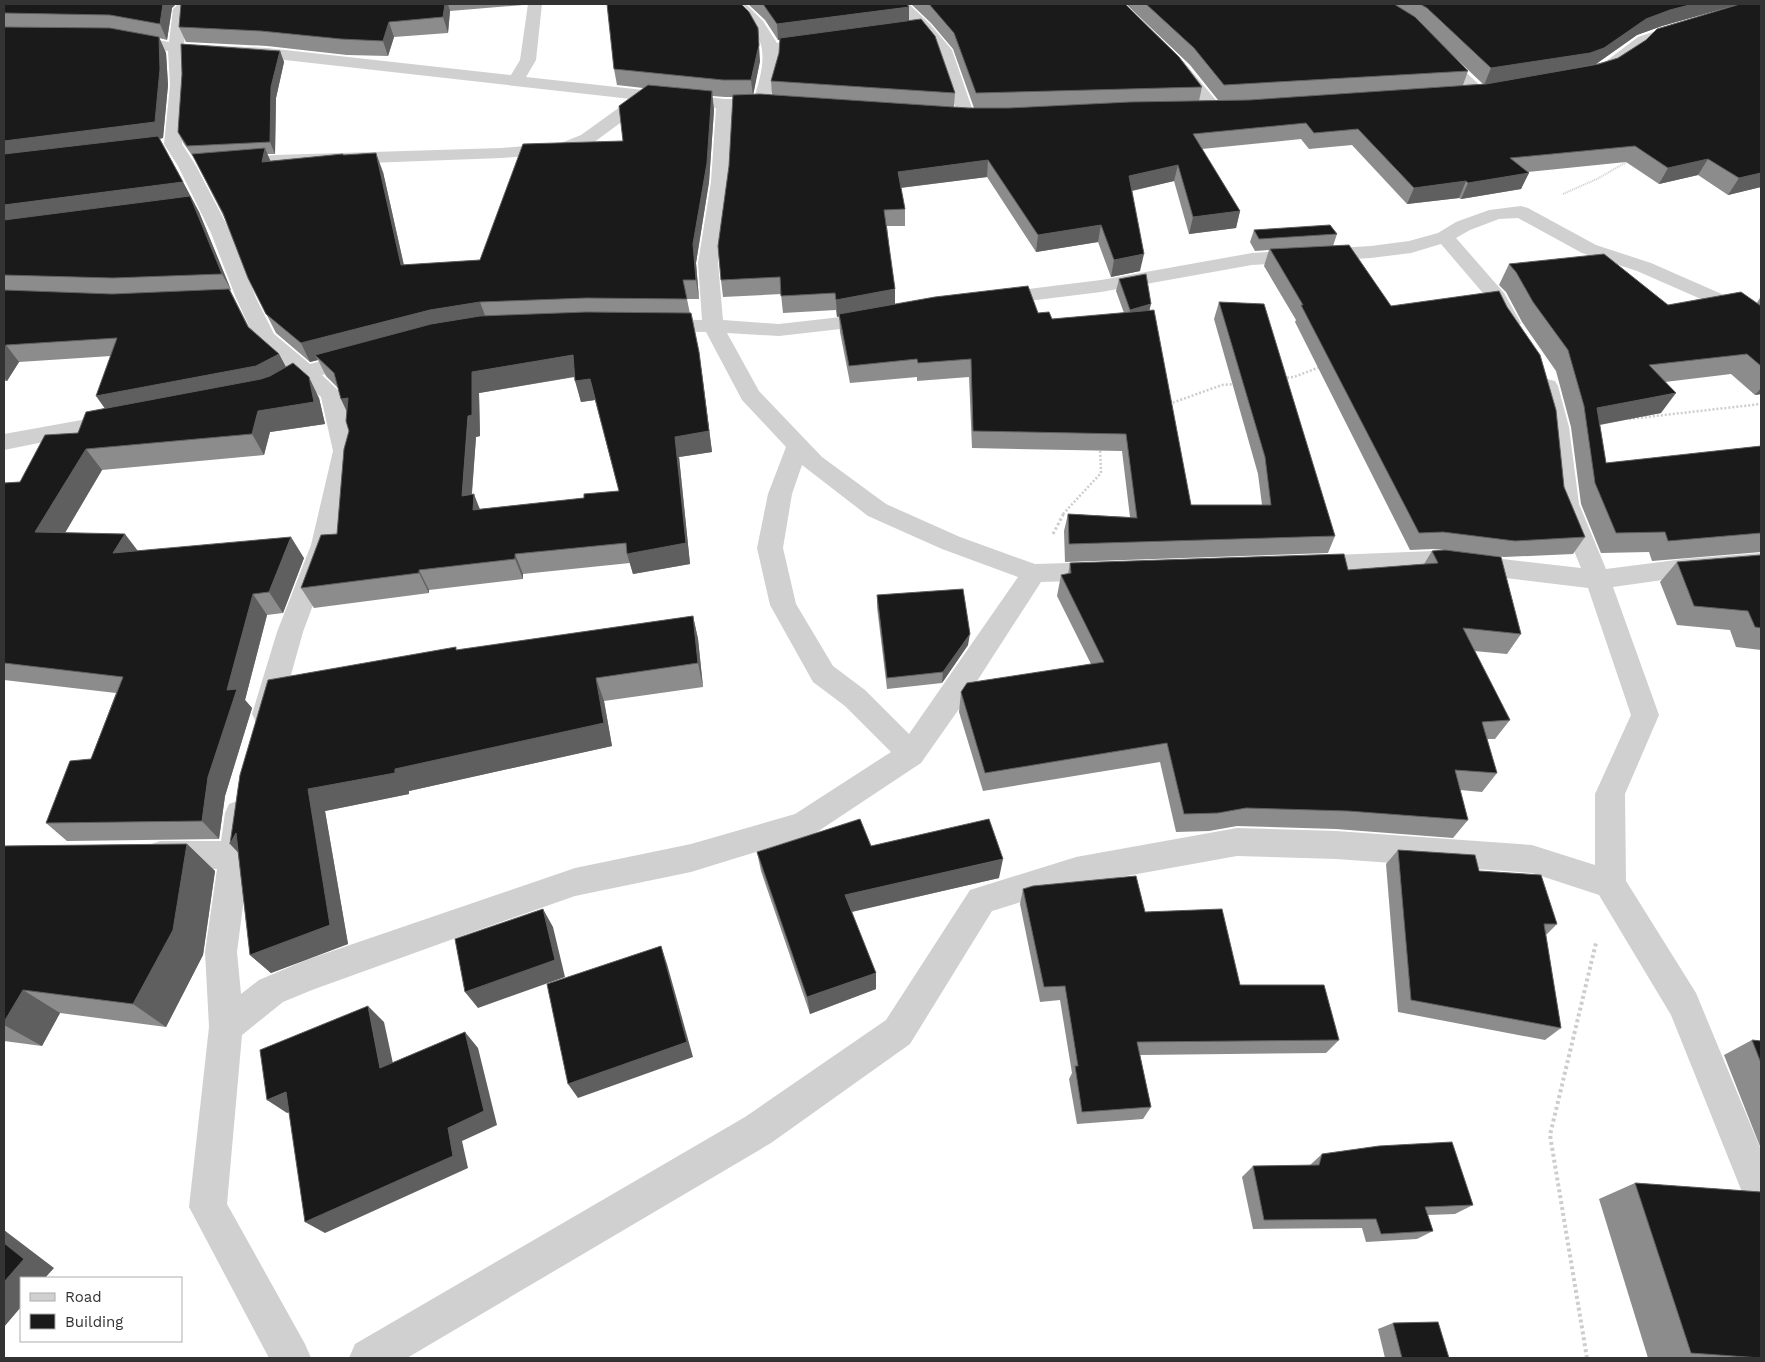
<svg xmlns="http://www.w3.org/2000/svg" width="1765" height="1362" viewBox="0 0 1765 1362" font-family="'Work Sans',sans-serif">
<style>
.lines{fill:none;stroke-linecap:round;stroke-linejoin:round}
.path-far3{stroke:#cdcdcd;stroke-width:2;stroke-dasharray:1 1;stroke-linecap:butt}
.path-far2{stroke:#cdcdcd;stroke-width:2.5;stroke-dasharray:2 2;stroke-linecap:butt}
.path-far1{stroke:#cdcdcd;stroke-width:3;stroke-dasharray:2.5 2.5;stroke-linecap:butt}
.path{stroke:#cdcdcd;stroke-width:4;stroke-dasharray:3 3;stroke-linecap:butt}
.minor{fill:#d0d0d0;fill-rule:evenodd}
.wall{fill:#8c8c8c;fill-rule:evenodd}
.shaded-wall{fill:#5f5f5f}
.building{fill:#1a1a1a;stroke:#5f5f5f;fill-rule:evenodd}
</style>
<rect width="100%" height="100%" fill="#fff"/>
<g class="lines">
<path class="path-far3" d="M1563 194 1599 178 1628 161"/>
<path class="path-far2" d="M1283 378 1294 377 1320 367
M1169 404 1222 385 1235 384
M1629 419 1761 404
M1063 514 1101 473 1100 448"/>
<path class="path-far1" d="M1053 534 1064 513"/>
<path class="path" d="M1587 1358 1550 1135 1596 943"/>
<path class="minor" d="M178 4H194L187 11 184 44 267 48 511 75 520 60 528 4H542L536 60 526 77 725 99H754C761 74 770 50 752 27 746 19 736 12 731 4H746L763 21 777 43 817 37 822 39 825 42 822 45 779 52 778 68 770 99 777 100 779 104 777 108 733 109 729 182 718 263 723 320 779 324 876 313 883 315 886 319 883 323 876 325 779 336 727 333 759 391 822 457 886 504 960 537 1035 564 1105 562 1114 564 1118 571 1114 578 1105 580 1041 582 959 709 921 763 814 834 691 872 575 896 467 934 312 990 283 1002 242 1035 227 1204 305 1344 311 1358H269L189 1207 209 1027 205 952 217 869H160L149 865 145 855 149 845 160 841H221L225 813 229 804 240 800 251 804 255 813 237 952 241 994 259 980 306 960 575 868 691 844 795 814 891 752 845 706 813 682 770 605 757 548 768 494 786 447 742 400 706 332 655 331 648 329 645 325 648 321 655 319 702 320 698 263 711 182 716 108 650 101 593 143 564 153 502 158 232 168 226 167 223 163 226 159 275 155 502 148 561 143 581 135 631 99 267 58 184 53 186 85 182 144 196 166 231 233 256 298 274 334 310 364 358 351 366 353 369 358 366 363 322 375 342 394 357 451 335 545 303 632 280 714 276 722 266 725 256 722 252 714 277 632 311 545 333 451 321 397 304 382 270 398 262 396 259 391 262 386 291 371 254 337 236 298 211 233 178 166 164 144 170 85 168 51 125 44 120 42 117 39 120 36 125 34 169 42 173 9ZM802 465 868 516 942 549 1018 577 909 734 865 690 833 666 796 604 783 548 792 494Z
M894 4H909L930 24 952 50 975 117 973 121H961L959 117 936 51Z
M1683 22 1688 24 1691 27 1688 30C1676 34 1662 37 1650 43 1634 50 1619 76 1599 71L1597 68 1638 37Z
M1438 50 1444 52 1485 90 1487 93 1485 96H1473L1432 58 1430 55 1432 52Z
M1177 59 1183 61 1220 105 1222 109 1220 113H1208L1171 67 1169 64 1171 61Z
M1521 206 1528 208 1596 245 1651 263 1740 302 1761 316V331L1754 329 1726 310 1637 271 1582 253 1518 218 1499 219 1470 230 1456 238 1504 293 1521 323 1518 327 1511 329 1504 327 1488 299 1441 244 1411 253 1371 258 1252 265 1101 292 995 305 988 303 985 299 988 295 995 293 1101 280 1252 253 1371 246 1409 241 1438 233 1456 222 1489 210Z
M1547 379 1555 381 1558 386 1569 427 1579 504 1606 569 1684 559 1761 553V571L1684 577 1613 587 1659 715 1625 794 1626 881 1696 993 1761 1150V1212L1748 1207 1671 1015 1599 895 1532 873 1336 859 1237 856 1076 885 992 911 910 1044 771 1143 407 1358H349L355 1344 745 1117 886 1020 970 890 1076 857 1237 828 1336 831 1532 845 1595 865V794L1631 715 1588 588 1433 569 1310 574 1301 572 1297 565 1301 558 1310 556 1433 551 1581 568 1555 504 1547 427 1536 386 1539 381Z
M115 414 123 416 126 421 123 426 4 450V434Z"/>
</g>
<path class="wall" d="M4 4H176L172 8 167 40 159 38 166 53 168 85 163 138 160 139 199 212 231 290H230L249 327 279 354 286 367 319 398 325 424 270 432 264 455 102 470 65 533 138 551 304 558 283 613 267 615 245 700 252 708 225 796 219 839 67 841 46 823 91 759 116 693 4 680V483L20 482 78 433 105 408 111 356 19 362 7 381H4Z
M181 4H523V5L450 11 448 33 394 37 388 56 347 55 267 46 186 42 179 27Z
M748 4H907L909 7V20L955 93 954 107 974 108 953 49 931 23 911 4H1125L1202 87 1199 101 1218 100 1190 65 1126 4H1761V187L1728 195 1698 175 1659 184 1626 162 1528 172 1521 189 1461 199 1459 198 1407 204 1352 145 1309 149 1301 139 1202 149 1240 211 1236 228 1189 234 1174 181 1132 191 1140 271 1111 277 1098 242 1036 252 987 177 901 188 905 209V226H887L895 305 1038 313 1052 319 1124 313 1116 291 1119 279 1150 310 1191 505H1262L1258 474 1214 319 1219 302 1335 536 1328 553 1065 562 1064 531 1068 514 1130 517 1122 451 972 448 969 377 917 381V377L850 383 840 332 839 316 837 317 836 310 783 313 781 294 723 297 721 280 729 166 733 97H725L712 96 714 110 709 182 696 263 699 299H687L702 373 712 452 679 457 690 564 633 574 630 563 523 574V579L429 590V593L314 608 301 588 337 534 349 431 347 412 341 399 338 388 326 376 318 360 310 362 276 333 248 278 224 217 194 158 184 144 178 132 280 51 284 62 276 98 275 154H267L270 161 343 154 344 155 383 172 404 265 480 260 623 141 643 88 617 85 614 69 760 61 753 94 772 95 771 81 779 53 780 40H778L765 20ZM1738 4 1618 58 1596 64 1637 35 1662 26ZM1449 52 1483 84 1463 85 1468 71ZM575 377 581 402 595 400 619 491 584 498 480 509 472 494 476 437 480 436 479 393Z
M1254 230 1337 234 1333 246 1564 487 1585 537 1573 554 1504 557 1449 551 1521 634 1507 654 1474 651 1510 720 1495 739H1487L1497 773 1482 792 1460 790 1468 820 1453 838 1336 829 1237 826 1209 831 1176 832 1160 762 983 791 959 712 961 692 1091 664 1057 596 1061 575 1068 574 1070 563 1348 570 1424 564 1432 551 1445 550 1433 549 1410 550 1295 322 1296 320 1264 266 1269 250 1255 251 1250 242Z
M1509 264 1668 305 1757 303 1761 296V394L1755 395 1731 374 1665 382 1661 413 1600 425 1606 463 1761 446V552L1652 561 1649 552 1601 553 1581 504 1571 427 1556 371 1522 322 1506 292 1499 285Z
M1761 555V650L1736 647 1730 630 1677 625 1660 582 1677 562Z
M877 595 968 645 942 683 887 689 877 607Z
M693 616 698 639 703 687 604 701 612 746 409 791V794L325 811 348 944 271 973 250 955 238 853 458 650Z
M187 844 215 871 203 955 166 1027 60 1013 42 1046 4 1041V846Z
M871 846 999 878 852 912 876 989 810 1014 761 871 757 852Z
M1398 850 1479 871 1557 924 1546 935 1561 1028 1545 1040 1398 1012 1386 864Z
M1023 889 1145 912 1240 985 1339 1040 1326 1053 1140 1055 1151 1107 1143 1119 1077 1124 1069 1079 1072 1073 1060 1000 1040 1002 1020 904Z
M1752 1040 1761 1041V1149L1724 1055Z
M1322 1154 1473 1205 1455 1214 1428 1215 1433 1231 1417 1239 1366 1242 1362 1228 1253 1229 1242 1177 1253 1166H1309Z
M1635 1183 1761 1192V1358H1648L1599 1199Z
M1393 1323 1449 1358H1385L1378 1329Z"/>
<path class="shaded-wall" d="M163 4H176L172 8 167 40 160 24Z
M445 4H448L450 11 448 33 443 17Z
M1693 4H1740L1662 26 1637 35 1596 64 1484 85 1491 68 1646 19 1670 10Z
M909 7V23L778 40 777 24Z
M389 22 394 37 388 56 383 41Z
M159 37 166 53 168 85 163 138 4 158V141Z
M759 45 760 61 753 96 751 80Z
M280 51 284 62 276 98 275 154 270 142 271 87Z
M712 91 714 110 709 182 696 263 699 299 696 280 693 244Z
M265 148 273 167 262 162Z
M376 153 383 172 408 284 401 265Z
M1708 159 1698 175 1659 184 1668 168Z
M988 160 987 177 898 188V172Z
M1178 165 1174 181 1126 192 1129 176Z
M1529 173 1521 189 1461 199 1468 183Z
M1761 173V187L1728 195 1739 178Z
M1466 181 1459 198 1407 204 1414 188Z
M183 182 199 212 231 290 222 274 4 223V205Z
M1240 211 1236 228 1189 234 1193 217Z
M1101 225 1098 242 1036 252 1038 235Z
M1144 254 1140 271 1111 277 1114 260Z
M895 289V306L837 317 836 300Z
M480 302 487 321 315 355 318 360 310 362 301 343 430 310Z
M1151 304 1148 316 1128 322 1130 310Z
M6 345 19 362 7 381 4 377V349Z
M699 352 712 452 679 457 690 564 633 574 627 554 675 437Z
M279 354 288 371 265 383 108 413 96 396Z
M573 355 578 376 479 393 480 436 476 437 470 516 462 496 472 372Z
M309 377 319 398 325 424 270 432 264 455 252 434 258 411Z
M590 379 595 400 581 402 575 381Z
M1761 388V394L1755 395Z
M1676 393 1661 413 1587 427 1597 408Z
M348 398 351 420 341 399Z
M86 449 102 470 53 553 35 532Z
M474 494 482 515 473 510Z
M125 534 141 555 113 553Z
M291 537 304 558 283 613 269 592Z
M515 554 523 574V579L515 559Z
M419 570 429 590V593L419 573Z
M253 594 267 615 245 700 252 708 225 796 219 839 202 821 208 777 227 690Z
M693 616 698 639 703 687 698 663Z
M970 634 968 645 942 683 943 672Z
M596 678 604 701 612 746 409 791V794L325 811 348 944 271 973 250 955 308 789 395 769Z
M236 833 250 865 230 844Z
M187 844 215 871 203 955 166 1027 133 1004Z
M1003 859 999 878 846 913 845 895Z
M543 909 553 927 565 977 478 1008 465 992Z
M661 946 667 964 693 1057 578 1098 568 1084Z
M876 973V989L810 1014 807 997Z
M23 990 60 1013 42 1046 4 1025V1022Z
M368 1006 384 1022 397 1082 380 1068Z
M465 1032 478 1048 497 1125 462 1141 468 1168 325 1233 305 1222 448 1128Z
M286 1092 306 1106 287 1113 267 1100Z
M4 1230 54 1268 45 1278H21V1307L4 1327Z"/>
<path class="building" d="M4 4H163L160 24 110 15 4 13Z
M181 4H445L443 17 389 22 383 41 341 39 261 31 179 27Z
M607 4H741L749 12 758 28 759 45 751 80H723L614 69Z
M763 4H907L909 7 777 24Z
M929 4H1125L1179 57 1202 87 976 93 954 33Z
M1146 4H1394L1415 17 1468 71 1224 85 1194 48Z
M1420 4H1693L1670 10 1646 19 1604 48 1590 53 1491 68 1427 8Z
M1740 4H1761V173L1739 178 1708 159 1668 168 1635 146 1510 158 1529 173 1468 183 1466 181 1414 188 1358 129 1314 133 1306 123 1193 134 1240 211 1193 217 1178 165 1129 176 1144 254 1114 260 1101 225 1038 235 988 160 898 172 905 209 884 210 895 289 836 300 835 293 781 296 780 277 721 280 718 246 729 166 733 95 760 94 968 108H1009L1130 102 1249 100 1486 84 1599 64 1618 58 1646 40 1657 29Z
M921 19 935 36 955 93 771 81 779 53 780 38Z
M4 27 110 28 159 37 160 69 155 122 4 141Z
M181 44 280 51 271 87 270 142 187 146 178 132 182 74Z
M648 85 712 91 707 163 693 244 696 280H683L687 299 586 298 480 302 430 310 301 343 266 314 248 278 223 213 192 154 265 148 262 162 343 154V155L376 153 401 265 480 260 523 144 623 141 619 106Z
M158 136 183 182 4 205V154Z
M190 196 222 274 113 278 4 275V220Z
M1330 225 1337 234 1259 239 1254 230Z
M1349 245 1391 306 1499 291 1507 307 1540 355 1556 410 1564 487 1585 537 1515 541 1443 532 1419 533 1301 305H1303L1270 249Z
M1604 254 1668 305 1741 292 1761 306V366L1747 354 1649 365 1676 393 1597 408 1606 463 1761 446V533L1668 541 1665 532 1616 533 1595 483 1584 406 1568 350 1533 302 1516 272 1509 264Z
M1146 274 1151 304 1130 310 1119 279Z
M1028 286 1038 313 1049 312 1052 319 1154 310 1191 505H1271L1265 457 1219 302 1264 304 1335 536 1069 544 1068 514 1137 518 1126 434 973 431 971 359 918 363 917 359 849 366 839 314 935 297Z
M229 289 248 327 279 354 256 366 96 396 117 338 6 345 4 349V290L112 294Z
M586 312 691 313 699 352 709 431 675 437 686 543 627 554 626 543 515 554V559L419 570V573L301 588 321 535 337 534 344 449 349 431 346 421 348 398 341 399 334 373 315 355 431 324 480 316ZM573 355 575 381 590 379 619 491 584 494V498L473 510 474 494 462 496 468 416 472 415V372Z
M293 363 309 377 314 402 258 411 252 434 86 449 35 532 125 534 113 553 291 537 269 592 253 594 227 690 237 689 208 777 202 821 46 823 70 761 91 759 123 677 4 663V483L20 482 45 435 78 433 86 412 261 379 270 376Z
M1445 550 1501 557 1521 634 1463 628 1510 720 1482 722 1497 773 1455 770 1468 820 1348 811 1246 808 1218 813 1184 814 1167 743 985 773 961 692 967 683 1104 662 1061 575 1071 573 1070 563 1344 554 1348 570 1438 563 1432 551Z
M1761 555V628L1755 627 1748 611 1694 606 1677 562Z
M963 589 970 634 943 672 887 678 877 595Z
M693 616 698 663 596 678 604 723 395 769V773L308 789 330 925 250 955 236 833 230 844 240 775 268 680 456 647V650Z
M860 819 871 846 989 819 1003 859 845 895 876 973 807 997 757 852Z
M187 844 173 930 133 1004 23 990 4 1022V846Z
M1398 850 1475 855 1479 871 1541 875 1557 924H1544L1561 1028 1411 1000Z
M1136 876 1145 912 1222 909 1240 985H1324L1339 1040 1137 1042 1151 1107 1082 1112 1075 1066H1078L1065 986 1044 987 1023 889 1033 886Z
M543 909 555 960 465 992 455 939Z
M661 946 687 1042 568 1084 547 984Z
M368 1006 380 1068 465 1032 484 1111 448 1128 453 1156 305 1222 286 1092 267 1100 260 1050Z
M1752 1040 1761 1041V1063Z
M1452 1142 1473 1205 1425 1207 1433 1231 1381 1234 1376 1219 1264 1220 1253 1166 1319 1165 1322 1154 1379 1146Z
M1635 1183 1761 1192V1358L1691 1353Z
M4 1243 24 1259 4 1282Z
M1438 1322 1449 1358H1402L1393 1323Z"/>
<rect width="1765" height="1362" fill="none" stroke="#333333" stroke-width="10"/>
<rect x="20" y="1277" width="162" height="65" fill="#ffffff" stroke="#adadad"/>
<rect x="30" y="1293" width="25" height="8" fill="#d0d0d0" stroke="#adadad"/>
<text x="65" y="1302" font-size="15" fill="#333333">Road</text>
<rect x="30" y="1314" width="25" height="15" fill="#1a1a1a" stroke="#adadad"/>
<text x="65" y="1327" font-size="15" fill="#333333">Building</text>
</svg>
